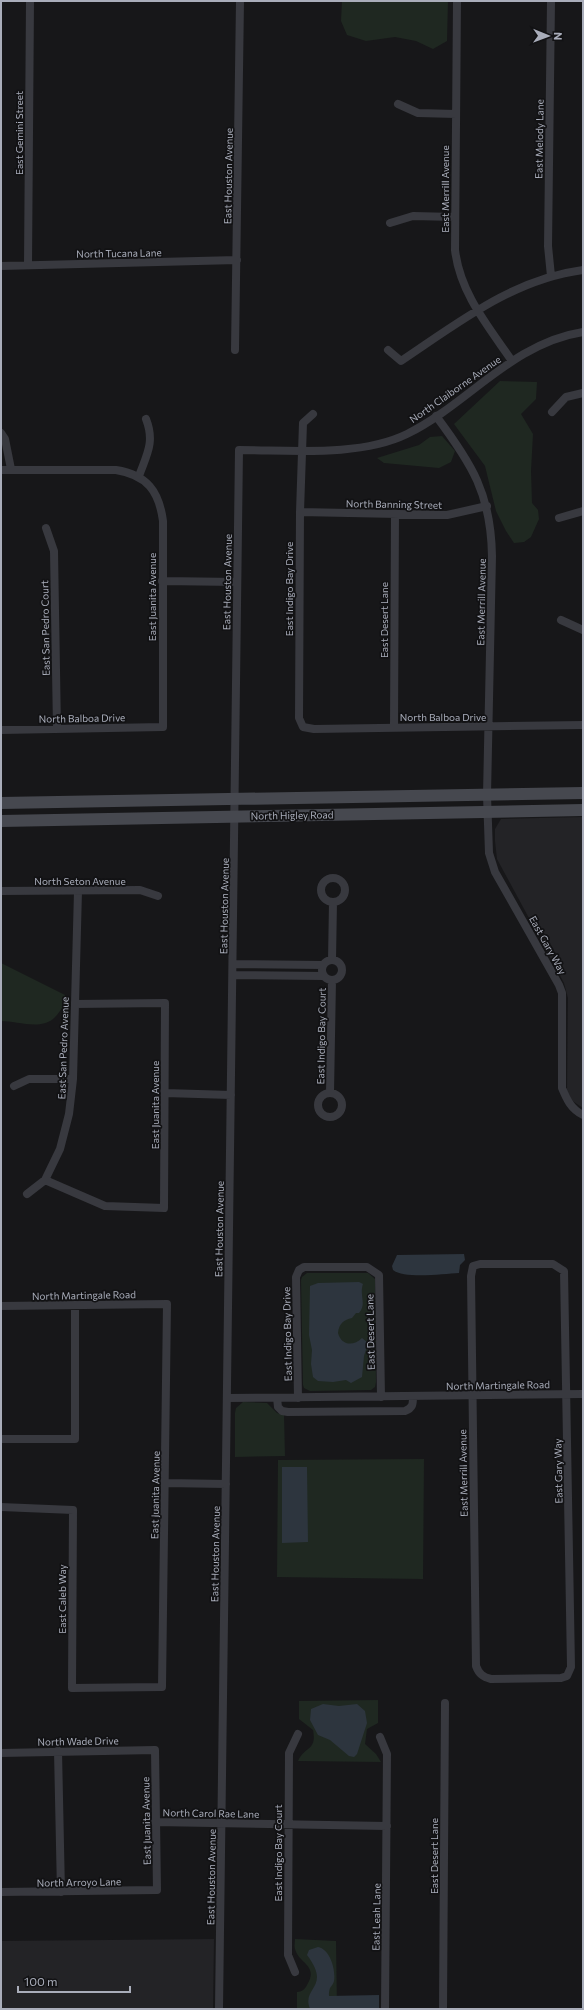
<svg xmlns="http://www.w3.org/2000/svg" width="584" height="2010" viewBox="0 0 584 2010" font-family="Commissioner,sans-serif">
<style>
.built{fill:#232326}
.green{fill:#1f2821}
.water{fill:#2d353e}
.lines{fill:none;stroke-linecap:round;stroke-linejoin:round}
.street{stroke:#38393f;stroke-width:8}
.secondary{stroke:#46484f;stroke-width:12}
.labels{text-anchor:middle;dominant-baseline:central;stroke-width:3.5;stroke-linejoin:round;paint-order:stroke}
.street-label{font-size:10px;fill:#a9adba;stroke:#121214}
</style>
<rect width="100%" height="100%" fill="#171719"/>
<path class="built" d="M583 817V1108L571 1100 567 1091 568 998 564 983 497 859 495 841V829L501 819Z
M214 1939 213 2009H1V1941Z"/>
<path class="green" d="M342 1H448L447 41 433 49 416 41 395 37 366 41 347 35 341 21Z
M500 381 537 382 536 399 521 414 533 434 531 471 532 503 538 510 539 519 531 537 524 542 514 543 506 531 496 511 485 466 454 424Z
M442 436 455 451 451 462 439 468 384 463 377 458 419 445 430 437Z
M1 963 65 995V1004C61 1009 58 1015 53 1019 40 1030 16 1021 1 1021Z
M307 1273H368L375 1279 376 1382 375 1387 371 1390 310 1391 304 1388 303 1385 301 1280 302 1277Z
M243 1402 267 1403 277 1413 284 1415 285 1456 235 1457V1413L236 1408Z
M424 1459 423 1579 277 1577 278 1460Z
M378 1700V1723L367 1729 365 1744 376 1754 381 1762 298 1761C305 1746 317 1751 313 1730L299 1719V1701Z
M295 1939 336 1941 337 2009H297V1992C302 1992 305 1989 307 1985 319 1965 299 1964 295 1949 294 1946 295 1942 295 1939Z"/>
<path class="water" d="M464 1254 465 1260 460 1265 459 1273C443 1274 404 1279 393 1270L392 1266 397 1255Z
M359 1282 363 1284C359 1295 367 1304 359 1313H356L352 1318C344 1320 339 1323 338 1333 341 1345 353 1347 362 1338L368 1343 364 1356 362 1377 351 1383 346 1380 333 1382 318 1381 313 1377 311 1364 312 1350 309 1335 310 1286 318 1283Z
M282 1467H307L308 1542 282 1543Z
M323 1704 339 1706 357 1704 365 1711 367 1723 357 1754 354 1757 349 1756 330 1740 318 1735 310 1720 311 1709Z
M318 1947C330 1949 336 1970 334 1981 332 1988 329 1985 329 1996L379 1995V2008L310 2009C301 1987 332 1988 307 1955L309 1950Z"/>
<g class="lines">
<path class="street" d="M457 1 455 250C460 293 488 326 512 361
M398 104 418 113 456 114
M390 223 413 216 455 217
M28 265 30 1
M1 266 237 260
M551 276 548 246 551 1
M235 350 240 1
M388 350 401 361C458 323 513 279 583 270
M552 412 566 397 583 393
M313 414 303 423 300 512 299 718 303 727 314 729 583 725
M436 416C472 464 491 494 492 556L487 795 489 853 495 872 559 985 562 993V1088C567 1100 571 1109 583 1115
M1 433 5 439 11 469
M1 470H116C147 475 159 491 163 521V727L1 730
M139 476C147 454 155 442 146 419
M300 512 447 515 487 506
M559 518 583 511
M46 528 54 551 57 729
M162 581 237 582
M561 620 583 630
M394 727 395 513
M321 890a12 12 0 1 1 24 0a12 12 0 1 1-24 0Z
M1 891 140 890 158 896
M322 970a10 10 0 1 1 20 0a10 10 0 1 1-20 0Z
M332 960 333 902
M233 964 323 965
M233 975 324 976
M14 1086 29 1079H73
M165 1093 231 1095
M330 1093 332 980
M318 1105a12 12 0 1 1 24 0a12 12 0 1 1-24 0Z
M45 1180 105 1206 164 1208 165 1003 75 1004
M27 1194 45 1180 60 1149 69 1114 73 1079 78 891
M480 1264H553L564 1271 571 1667 567 1676 561 1678 491 1679C483 1677 479 1674 476 1666L471 1276 473 1266Z
M1 1306 167 1304 162 1687 72 1688 73 1510 1 1507
M227 1398 583 1394
M277 1398 278 1407 282 1411 288 1412 405 1411C413 1408 413 1404 413 1396
M298 1398 296 1277 299 1270 304 1267H367L379 1275 381 1397
M1 1439H75V1305
M165 1483 226 1484
M380 1737 387 1754 385 2009
M58 1751 61 1892
M1 1753 155 1750 157 1890 1 1892
M155 1822 387 1826
M295 1972 288 1955 289 1753 298 1734
M219 2009 239 450C291 450 360 457 407 434 468 404 512 343 583 332
M443 2009 445 1703"/>
<path class="secondary" d="M1 803 583 793
M1 821 583 810"/>
</g>
<g class="labels">
<g class="street-label">
<text transform="translate(19 133) rotate(-90)">East Gemini Street</text>
<text transform="translate(539 139) rotate(-89)">East Melody Lane</text>
<text transform="translate(228 176) rotate(-89)">East Houston Avenue</text>
<text transform="translate(445 189) rotate(-90)">East Merrill Avenue</text>
<text transform="translate(119 253) rotate(-1)">North Tucana Lane</text>
<text transform="translate(455 389) rotate(-35)">North Claiborne Avenue</text>
<text transform="translate(394 504) rotate(1)">North Banning Street</text>
<text transform="translate(227 582) rotate(-89)">East Houston Avenue</text>
<text transform="translate(289 589) rotate(-90)">East Indigo Bay Drive</text>
<text transform="translate(152 597) rotate(-90)">East Juanita Avenue</text>
<text transform="translate(481 602) rotate(-89)">East Merrill Avenue</text>
<text transform="translate(384 620) rotate(-90)">East Desert Lane</text>
<text transform="translate(45 628) rotate(-91)">East San Pedro Court</text>
<text x="443" y="717">North Balboa Drive</text>
<text transform="translate(82 718) rotate(-1)">North Balboa Drive</text>
<text transform="translate(292 815) rotate(-1)">North Higley Road</text>
<text x="80" y="881">North Seton Avenue</text>
<text transform="translate(224 906) rotate(-89)">East Houston Avenue</text>
<text transform="translate(548 945) rotate(61)">East Gary Way</text>
<text transform="translate(321 1036) rotate(-89)">East Indigo Bay Court</text>
<text transform="translate(63 1048) rotate(-88)">East San Pedro Avenue</text>
<text transform="translate(155 1105) rotate(-90)">East Juanita Avenue</text>
<text transform="translate(219 1229) rotate(-89)">East Houston Avenue</text>
<text transform="translate(84 1295) rotate(-1)">North Martingale Road</text>
<text transform="translate(370 1332) rotate(-91)">East Desert Lane</text>
<text transform="translate(287 1334) rotate(-91)">East Indigo Bay Drive</text>
<text transform="translate(498 1385) rotate(-1)">North Martingale Road</text>
<text transform="translate(558 1471) rotate(-91)">East Gary Way</text>
<text transform="translate(463 1473) rotate(-91)">East Merrill Avenue</text>
<text transform="translate(155 1495) rotate(-89)">East Juanita Avenue</text>
<text transform="translate(215 1554) rotate(-89)">East Houston Avenue</text>
<text transform="translate(62 1599) rotate(-90)">East Caleb Way</text>
<text transform="translate(78 1741) rotate(-1)">North Wade Drive</text>
<text transform="translate(211 1813) rotate(1)">North Carol Rae Lane</text>
<text transform="translate(146 1821) rotate(-91)">East Juanita Avenue</text>
<text transform="translate(278 1853) rotate(-90)">East Indigo Bay Court</text>
<text transform="translate(434 1856) rotate(-90)">East Desert Lane</text>
<text transform="translate(211 1877) rotate(-89)">East Houston Avenue</text>
<text transform="translate(79 1882) rotate(-1)">North Arroyo Lane</text>
<text transform="translate(376 1917) rotate(-89)">East Leah Lane</text>
</g>
</g>
<rect width="584" height="2010" fill="none" stroke="#a9adba" stroke-width="4"/>
<g transform="translate(548 36) rotate(91)" stroke="#121214" stroke-width="3" paint-order="stroke">
<path d="M0-3L7 15L0 10L-7 15Z" fill="#a9adba"/>
<text y="-6" font-size="11" font-weight="bold" text-anchor="middle" fill="#a9adba">N</text>
</g>
<path d="M18 1986v6h112v-6" fill="none" stroke="#a9adba" stroke-width="2"/>
<text x="24" y="1986" font-size="12" fill="#a9adba" stroke="#121214" stroke-width="3" paint-order="stroke">100 m</text>
</svg>
